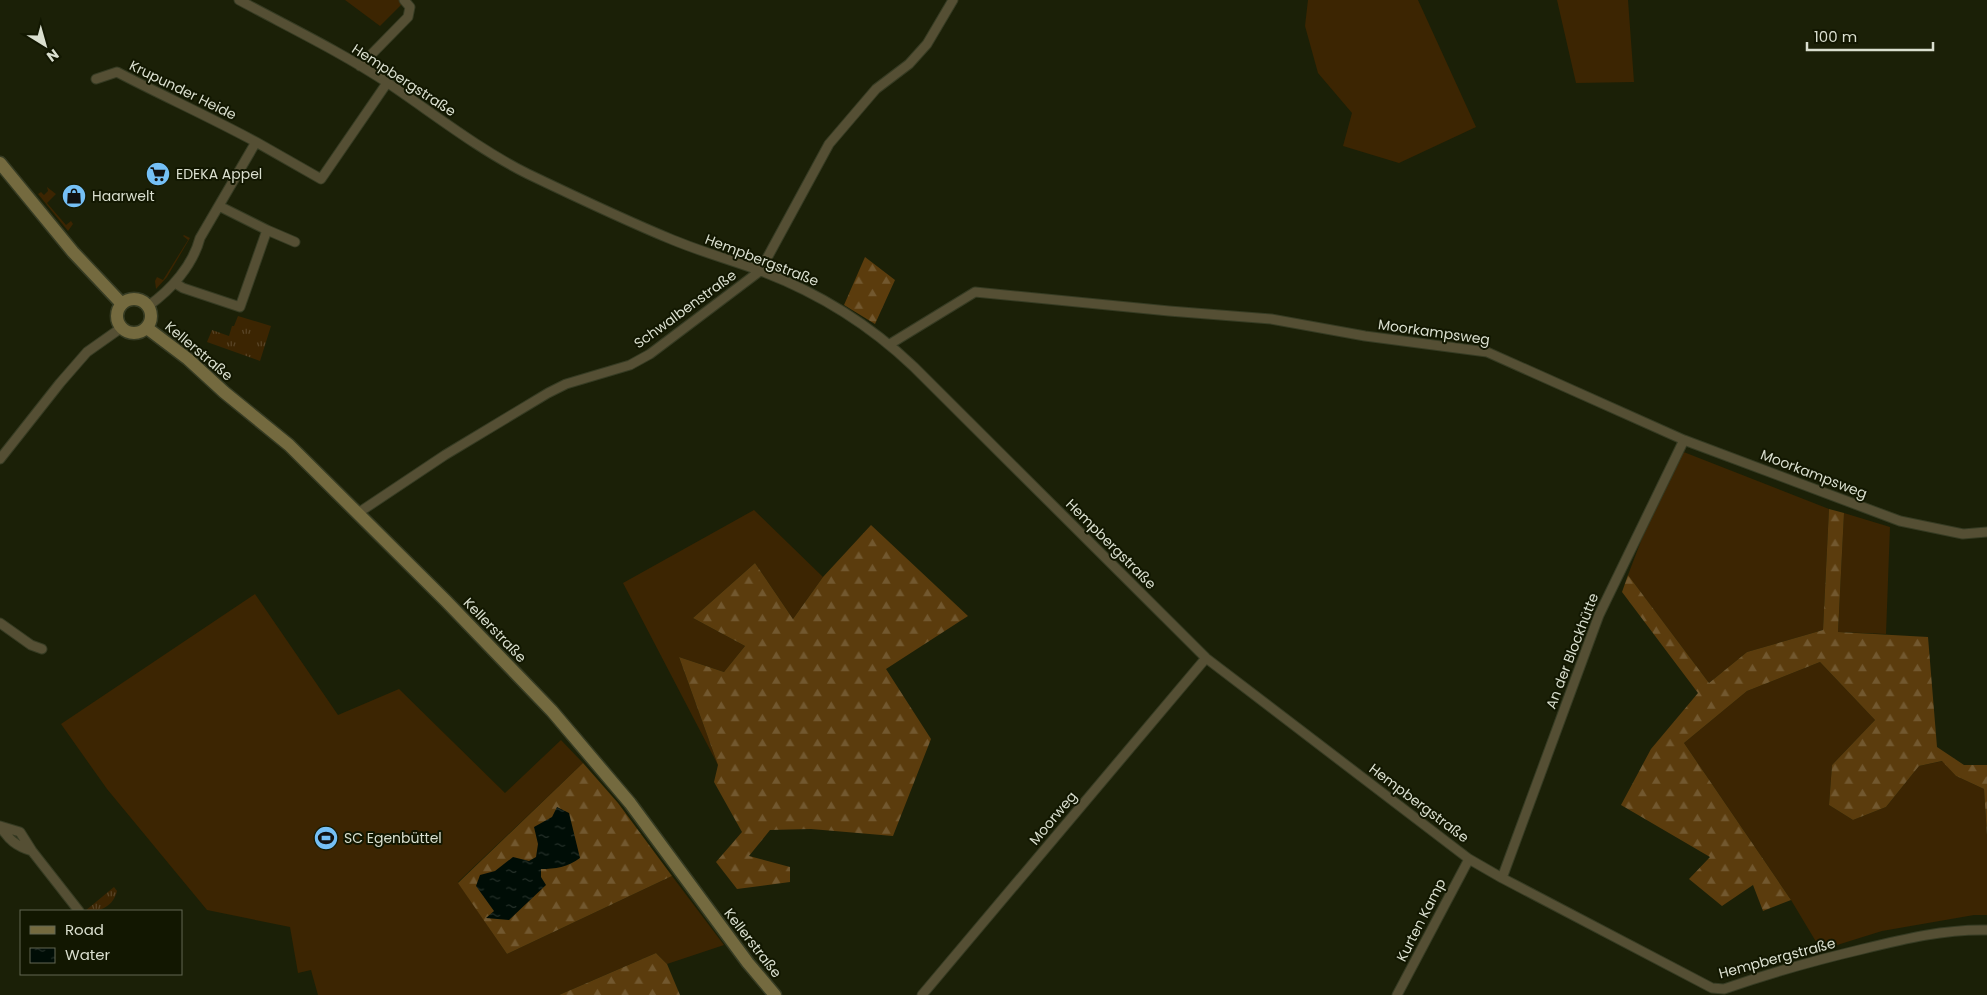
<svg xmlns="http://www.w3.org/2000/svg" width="1987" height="995" viewBox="0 0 1987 995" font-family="Poppins,sans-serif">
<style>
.grass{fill:#3c2502}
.forest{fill:url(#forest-firs)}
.park{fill:url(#park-tufts)}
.water{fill:url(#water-ripples)}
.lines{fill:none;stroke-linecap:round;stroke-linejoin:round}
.street-casing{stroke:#363b23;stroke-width:11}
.secondary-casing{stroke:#363b23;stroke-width:15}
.street{stroke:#554f34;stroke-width:9}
.secondary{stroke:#746a3f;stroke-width:12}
.labels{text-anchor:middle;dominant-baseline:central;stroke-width:4;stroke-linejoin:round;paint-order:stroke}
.street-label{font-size:14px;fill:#dadfcf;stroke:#121701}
.poi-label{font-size:14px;fill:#dadfcf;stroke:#121701;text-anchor:start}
</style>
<defs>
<pattern id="forest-firs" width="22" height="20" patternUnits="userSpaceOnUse" patternTransform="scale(1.25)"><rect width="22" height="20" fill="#5b3c0d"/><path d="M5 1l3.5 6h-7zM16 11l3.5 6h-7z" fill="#72582f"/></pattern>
<pattern id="park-tufts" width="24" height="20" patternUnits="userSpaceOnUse" patternTransform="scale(1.25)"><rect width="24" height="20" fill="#3c2502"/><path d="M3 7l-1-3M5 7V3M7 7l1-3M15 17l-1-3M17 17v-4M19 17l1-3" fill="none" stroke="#584426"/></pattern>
<pattern id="water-ripples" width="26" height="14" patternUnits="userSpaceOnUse" patternTransform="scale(1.25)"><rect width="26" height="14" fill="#000d06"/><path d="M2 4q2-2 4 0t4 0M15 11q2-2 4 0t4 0" fill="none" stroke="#253029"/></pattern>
</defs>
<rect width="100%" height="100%" fill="#1b2007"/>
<path class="grass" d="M345 0H406L380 26Z
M1308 0H1418L1476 127 1399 163 1343 146 1352 113 1318 73 1305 26Z
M1557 0H1628L1634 82 1576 83Z
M47 187 56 194 47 203 66 225 71 221 73 224 68 231 38 194 41 192 44 195 48 191Z
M184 235 190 238 167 277 156 289 155 281 157 277 163 280 188 240 183 236Z
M1676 449 1829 509 1823 630 1747 652 1709 683 1628 575Z
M754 510 823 577 793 619 755 563 693 618 745 646 724 672 679 657 718 765 623 583Z
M1844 513 1890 527 1886 634 1838 632Z
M255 594 338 715 399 689 505 793 561 740 583 763 458 882 507 954 672 876 724 945 667 964 656 953 559 995H318L311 970 298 973 290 927 207 910 107 789 61 724Z
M1820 662 1875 720 1832 765 1829 805 1853 820 1886 807 1919 766 1943 761 1956 776 1984 789 1987 836V915H1974L1882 931 1821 950 1791 900 1684 743 1747 691Z"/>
<path class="forest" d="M865 257 895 280 875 324 844 305Z
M1829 509 1844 513 1838 632 1928 637 1937 747 1964 765H1987V836L1984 789 1956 776 1942 761 1919 766 1886 807 1853 820 1829 805 1832 765 1875 720 1820 662 1747 691 1684 743 1791 900 1763 911 1753 885 1722 906 1689 879 1710 857 1621 805 1651 749 1698 693 1622 592 1628 575 1709 683 1747 652 1823 630Z
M871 525 968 616 886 669 931 739 893 836 811 829 770 830 749 856 790 867V882L737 889 716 862 742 832 714 782 718 765 679 657 724 672 745 646 693 618 755 563 793 619 823 577Z
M583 763 618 803 672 876 507 954 458 883Z
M656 953 667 964 680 995H559Z"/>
<path class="park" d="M238 316 271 326 260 361 207 342 212 330 229 336 232 326H234Z
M114 887 117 891C113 907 100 912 85 911Z"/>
<path class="water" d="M557 807 569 813 580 858C568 867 555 869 541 869V877L546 885 509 920 486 918 494 911 476 886 480 875 495 871 513 857 529 861 536 857 538 844 534 827 552 817Z"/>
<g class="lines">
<g class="street-casing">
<path id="street" d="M239 0C289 27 341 52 388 83 434 114 478 149 528 174 576 197 624 220 673 240 702 252 731 260 761 271 819 293 869 324 914 367L1206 658 1469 859 1502 878 1712 988 1724 989C1770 973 1816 960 1863 949 1904 939 1945 929 1987 930
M360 66 408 17 410 7 404 0
M96 79 117 72C163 96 210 117 256 142
M267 230 295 242
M175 283 183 288 240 307 267 230 219 206
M148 306C171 290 193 265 200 238L256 142 321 179 387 83
M890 344 975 292 1169 311 1271 319 1365 336 1487 352 1684 440 1900 521 1963 534 1987 532
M0 459 60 383 87 352 121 328
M358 513 445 455 548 393 566 384 630 365 650 354 760 271 829 144 876 89 909 64 927 44 953 0
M0 623 31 645 42 649
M0 826 20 832 32 851 79 911
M0 826C9 840 16 846 32 851
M1502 878 1599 615 1684 440
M922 995 1206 658
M1397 995 1469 859"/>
</g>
<g class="secondary-casing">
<path id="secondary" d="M0 163 73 252 122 304
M117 316a17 17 0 1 1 34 0a17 17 0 1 1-34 0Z
M147 328 188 359 224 392 289 445 446 601 552 711 630 803 748 963 775 995"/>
</g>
<use href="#street" class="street"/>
<use href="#secondary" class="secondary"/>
</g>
<defs>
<g id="supermarket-disc" transform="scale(1.25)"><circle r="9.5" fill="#75c0f6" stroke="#121701"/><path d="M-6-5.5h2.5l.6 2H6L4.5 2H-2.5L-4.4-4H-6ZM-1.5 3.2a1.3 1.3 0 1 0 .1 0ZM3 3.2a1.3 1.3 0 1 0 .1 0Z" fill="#111"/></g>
<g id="shop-disc" transform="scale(1.25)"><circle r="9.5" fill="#75c0f6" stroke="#121701"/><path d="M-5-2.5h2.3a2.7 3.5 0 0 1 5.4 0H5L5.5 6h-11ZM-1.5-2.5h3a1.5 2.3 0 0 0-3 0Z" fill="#111"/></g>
<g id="stadium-disc" transform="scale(1.25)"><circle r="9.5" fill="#75c0f6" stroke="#121701"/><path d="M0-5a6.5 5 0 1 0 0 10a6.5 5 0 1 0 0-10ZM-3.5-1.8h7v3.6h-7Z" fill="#111"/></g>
</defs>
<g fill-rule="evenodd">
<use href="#supermarket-disc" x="158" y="174"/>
<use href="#shop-disc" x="74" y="196"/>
<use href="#stadium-disc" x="326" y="838"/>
</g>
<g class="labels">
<g class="street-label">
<text transform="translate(404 80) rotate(33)">Hempbergstraße</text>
<text transform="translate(183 90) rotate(26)">Krupunder Heide</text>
<text transform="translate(762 260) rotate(21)">Hempbergstraße</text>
<text transform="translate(685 309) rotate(-36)">Schwalbenstraße</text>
<text transform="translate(1434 332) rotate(8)">Moorkampsweg</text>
<text transform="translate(199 351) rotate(40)">Kellerstraße</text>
<text transform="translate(1814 474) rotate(21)">Moorkampsweg</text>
<text transform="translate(1111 544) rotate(45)">Hempbergstraße</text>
<text transform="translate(495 630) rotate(46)">Kellerstraße</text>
<text transform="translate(1572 651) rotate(-69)">An der Blockhütte</text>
<text transform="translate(1419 803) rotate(37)">Hempbergstraße</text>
<text transform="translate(1053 818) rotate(-50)">Moorweg</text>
<text transform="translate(1421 920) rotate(-63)">Kurten Kamp</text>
<text transform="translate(753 943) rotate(52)">Kellerstraße</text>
<text transform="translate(1777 958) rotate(-15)">Hempbergstraße</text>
</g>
<g class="poi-label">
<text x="176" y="174">EDEKA Appel</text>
<text x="92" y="196">Haarwelt</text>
<text x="344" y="838">SC Egenbüttel</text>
</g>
</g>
<rect x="20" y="910" width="162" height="65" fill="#121701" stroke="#626753"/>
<rect x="30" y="926" width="25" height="8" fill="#746a3f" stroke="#626753"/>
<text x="65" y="935" font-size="15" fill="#dadfcf">Road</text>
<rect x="30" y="948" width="25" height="15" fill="url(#water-ripples)" stroke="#626753"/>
<text x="65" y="960" font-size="15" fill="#dadfcf">Water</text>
<g transform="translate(45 45) rotate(143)" stroke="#121701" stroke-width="4" paint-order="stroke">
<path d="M0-4L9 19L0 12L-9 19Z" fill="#dadfcf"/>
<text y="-8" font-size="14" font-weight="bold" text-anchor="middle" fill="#dadfcf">N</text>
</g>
<path d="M1807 42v8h126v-8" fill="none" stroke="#dadfcf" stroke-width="2.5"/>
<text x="1814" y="42" font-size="15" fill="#dadfcf" stroke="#121701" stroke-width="4" paint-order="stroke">100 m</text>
</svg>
